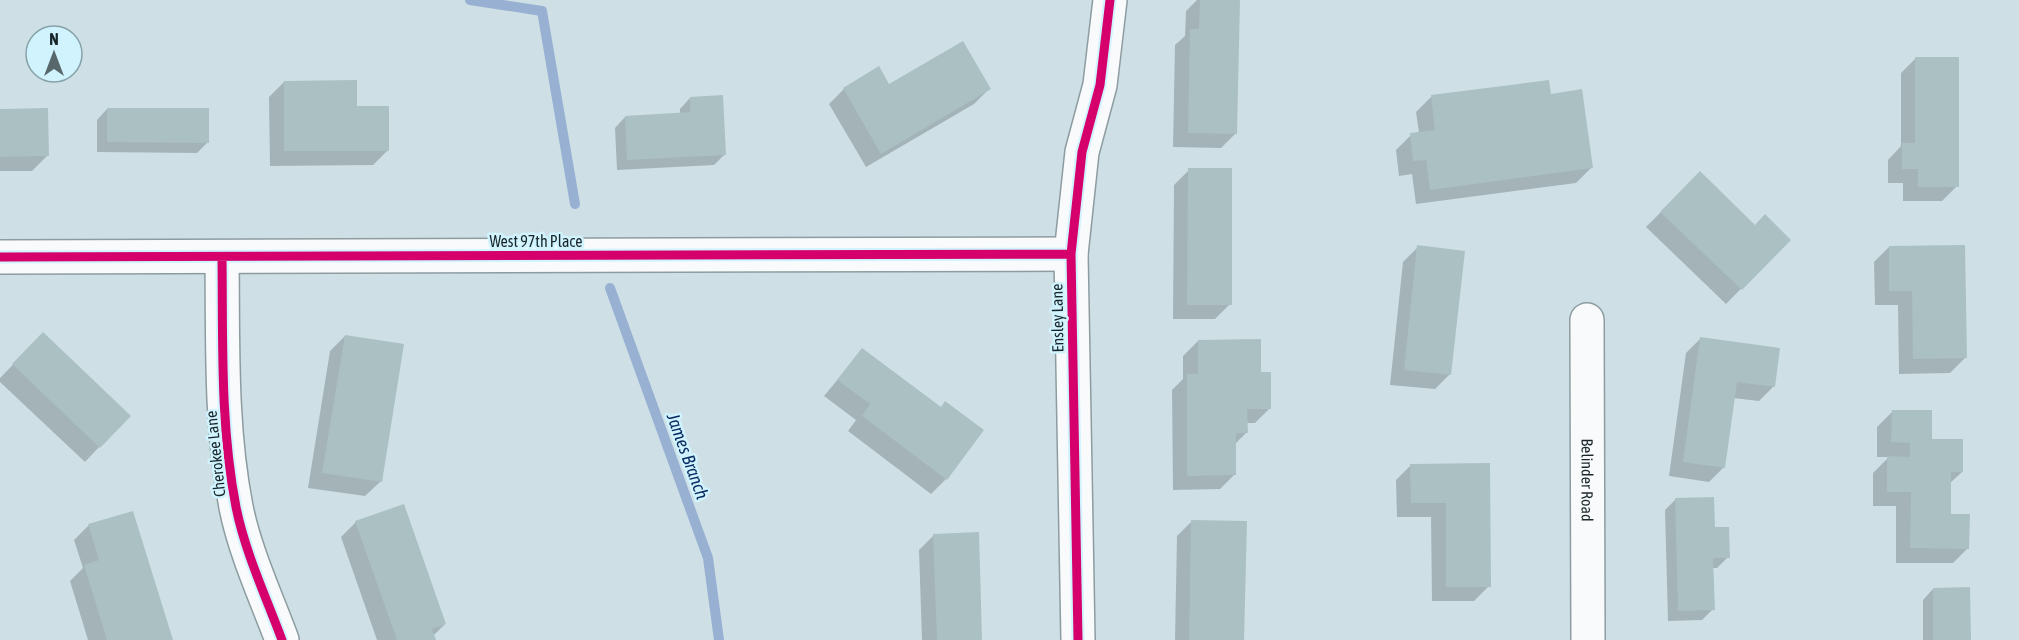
<svg xmlns="http://www.w3.org/2000/svg" width="2019" height="640" viewBox="0 0 2019 640" font-family="'Asap Condensed',sans-serif">
<style>
.shadow{fill:#0003}
.lines{fill:none;stroke-linecap:round;stroke-linejoin:round}
.stream{stroke:#98b0d1;stroke-width:10}
.building{fill:#aac0c3}
.minor-casing{stroke:#8d9ca0;stroke-width:36}
.minor{stroke:#f8fafb;stroke-width:33}
.cycleway-casing{stroke:#d0f3fe;stroke-width:13}
.cycleway{stroke:#d6006c;stroke-width:9}
.labels{text-anchor:middle;dominant-baseline:central;stroke-width:5;stroke-linejoin:round;paint-order:stroke}
.street-label{font-size:16px;fill:#19262a;stroke:#d0f3fe}
.water-label{font-size:18px;font-style:italic;fill:#0b2c61;stroke:#d0f3fe}
</style>
<rect width="100%" height="100%" fill="#cee0e6"/>
<path class="shadow" d="M1197 0H1238L1236 133 1221 148 1173 147 1175 45 1185 36 1186 11Z
M1916 58 1957 186 1942 201H1903V183H1888V160L1901 146V73Z
M284 82 356 108 388 150 373 165 270 166 269 97Z
M889 86 989 89 974 104 866 167 829 104 844 89Z
M1431 97 1591 168 1576 183 1416 204 1412 174 1399 176 1396 150 1411 135 1419 133 1416 112Z
M690 98 725 154 714 165 617 170 615 128 625 117 680 114V109Z
M107 109 208 142 197 153 97 152V120Z
M0 111 47 156 32 171H0Z
M1189 170 1230 304 1215 319H1173L1174 185Z
M1700 173 1755 226 1789 240 1726 304 1646 227Z
M1418 247 1450 374 1435 389 1390 385 1403 262Z
M1889 247 1965 358 1950 373 1899 374 1898 305H1875L1874 262Z
M43 334 99 447 85 462 0 382V378Z
M345 336 380 482 365 496 308 488 330 351Z
M1701 338 1774 386 1759 401 1733 398 1724 467 1709 482 1669 476 1686 353Z
M1198 341 1270 408 1255 423H1246V433L1235 444V474L1220 489 1173 490 1172 390 1183 379V356Z
M862 350 940 409 982 431 946 479 931 494 848 431 856 420 824 396Z
M1892 412 1931 440 1962 472 1949 484V516L1968 548 1953 563H1896V506H1873V473L1889 457H1877V427Z
M1411 465H1488L1489 586 1474 601H1432L1431 517H1397L1396 480Z
M1675 500 1713 528 1728 557 1717 568H1712L1713 609 1702 620 1668 621 1665 510Z
M1192 521 1243 640H1175L1177 536Z
M356 522 445 624 433 636 434 640H377L341 537Z
M89 525 171 640H88L70 581 83 568 74 540Z
M934 535 981 640H922L919 550Z
M1933 589 1970 640H1923V600Z"/>
<g class="lines">
<path class="stream" d="M470 0 542 11 575 204
M610 288 708 558 719 640"/>
</g>
<path class="building" d="M1200 0H1240L1237 134 1188 133 1190 29H1199Z
M963 41 991 89 881 154 843 88 879 66 889 84Z
M1915 57H1959V187H1918V169H1902V143H1915Z
M357 80V106H389V151H284V81Z
M1549 80 1551 94 1582 89 1593 168 1430 190 1426 160 1413 161 1410 133 1435 130 1431 95Z
M723 95 726 155 627 160 625 116 690 112V97Z
M48 108 49 156 0 157V109Z
M107 108H209V143L107 142Z
M1188 168H1232V305H1187Z
M1700 171 1755 225 1765 214 1791 240 1742 290 1660 212Z
M1417 245 1465 251 1451 375 1404 370Z
M1965 245 1967 358 1913 359 1912 291H1889V246Z
M43 332 131 416 100 448 12 364Z
M345 335 404 344 382 482 322 473Z
M1700 337 1780 348 1775 387 1737 382 1725 468 1683 462Z
M1261 339V372H1271V409H1247L1248 433H1236V475L1187 476V374H1198V340Z
M862 348 941 407 945 401 984 430 947 480 862 416 870 404 837 380Z
M1892 410H1932V439H1963V472H1951V514H1970L1969 549 1910 548 1911 492H1887V456L1910 457V443L1891 442Z
M1490 463 1491 587H1446V503H1411L1410 464Z
M1714 497 1715 527H1729L1730 558H1713L1715 610 1678 611 1675 498Z
M404 504 446 624 432 629 436 640H397L355 521Z
M133 511 173 640H107L84 565 99 560 88 524Z
M1191 520 1247 521 1244 640H1189Z
M979 532 982 640H937L933 534Z
M1970 587 1971 640H1933V588Z"/>
<g class="lines">
<g class="minor-casing">
<g id="minor">
<path d="M0 257 1071 254"/>
<path d="M222 257C223 340 220 425 236 507 245 552 266 597 282 640"/>
<path id="s1" d="M1587 320 1588 640"/>
<path d="M1078 640 1071 254 1082 152 1100 85 1110 0"/>
</g>
</g>
<use href="#minor" class="minor"/>
<g class="cycleway-casing">
<path id="cycleway" d="M0 257 1071 254
M222 257C223 340 220 425 236 507 245 552 266 597 282 640
M1078 640 1071 254 1082 152 1100 85 1110 0"/>
</g>
<use href="#cycleway" class="cycleway"/>
</g>
<g class="labels">
<g class="street-label">
<text x="536" y="241">West 97th Place</text>
<text transform="translate(1057 318) rotate(-91)">Ensley Lane</text>
<text transform="translate(215 454) rotate(-96)">Cherokee Lane</text>
<text stroke="none"><textPath href="#s1" startOffset="160">Belinder Road</textPath></text>
</g>
<g class="water-label">
<text transform="translate(688 456) rotate(70)">James Branch</text>
</g>
</g>
<g transform="translate(54 54)"><circle r="28" fill="#d0f3fe" stroke="#87a1a9" stroke-width="1.5"/>
<path d="M0-4.5L10 22L0 15L-10 22Z" fill="#58676c"/>
<text y="-9" font-size="16" font-weight="bold" text-anchor="middle" fill="#19262a">N</text>
</g>
</svg>
